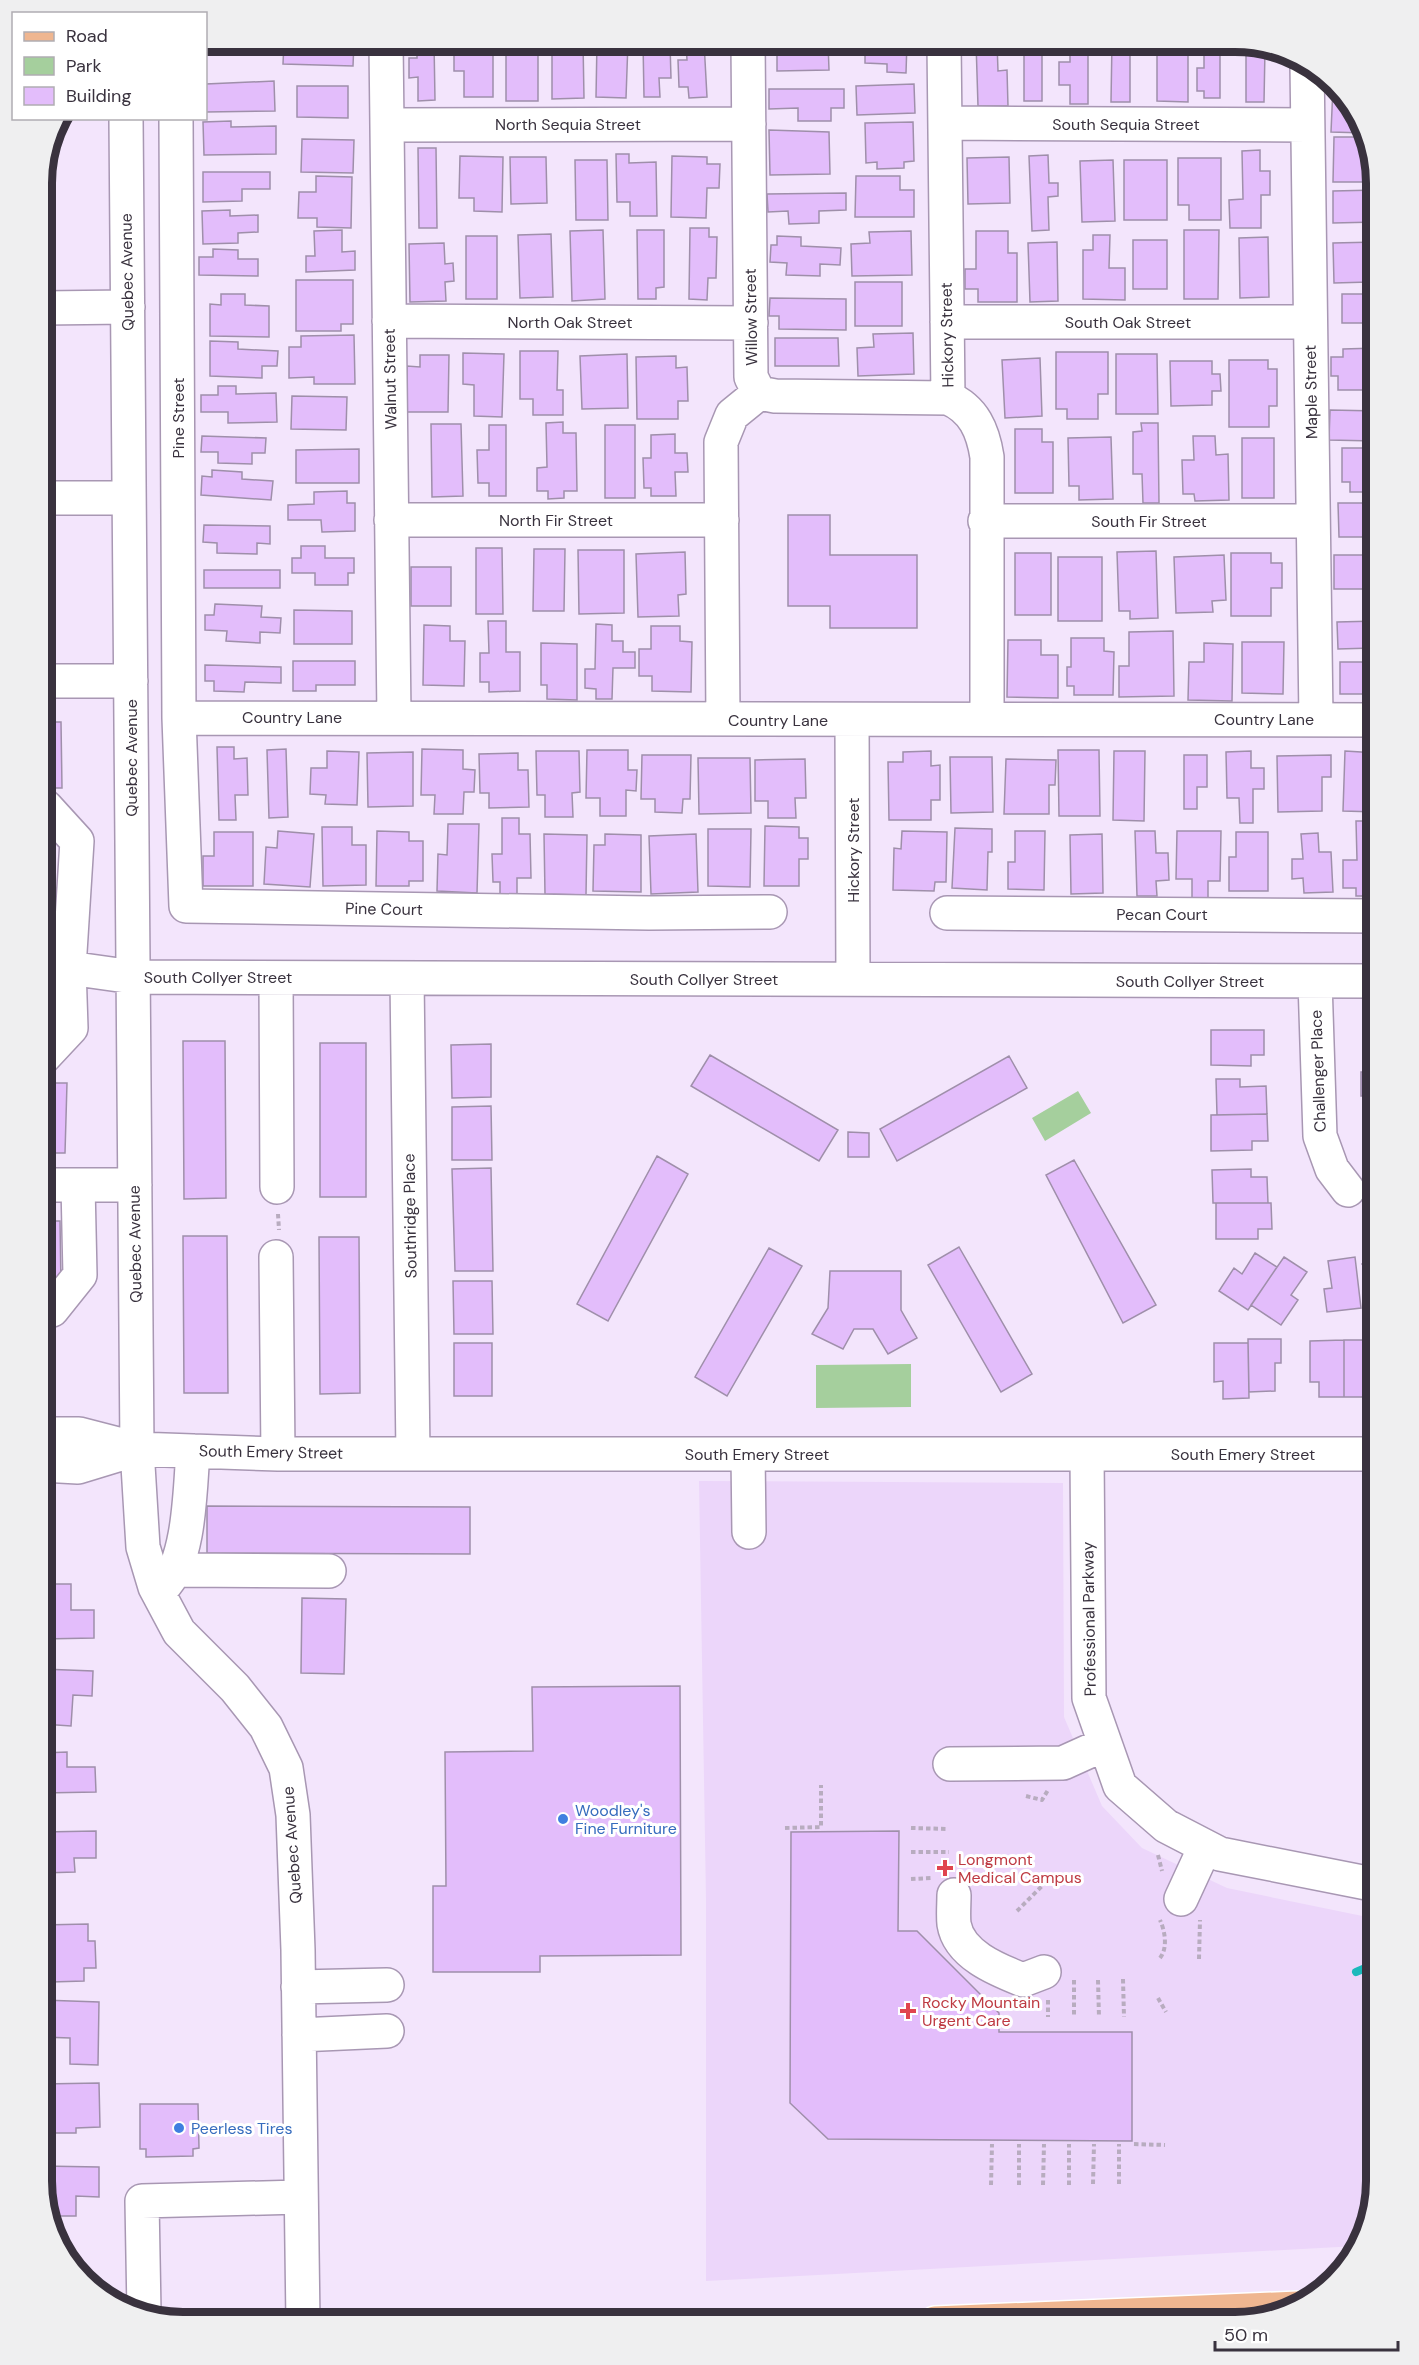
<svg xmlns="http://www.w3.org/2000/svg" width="1419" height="2365" viewBox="0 0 1419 2365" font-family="'DM Sans',sans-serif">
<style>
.built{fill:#ecd6fa}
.green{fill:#a5cf9d}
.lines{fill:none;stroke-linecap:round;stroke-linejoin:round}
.stream{stroke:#1cb9bb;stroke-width:8}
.building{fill:#e3bdfb;stroke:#9f8faa;stroke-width:1.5}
.minor-casing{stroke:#a897b3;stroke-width:36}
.major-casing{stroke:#fff;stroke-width:36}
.path{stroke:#b8acbf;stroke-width:4;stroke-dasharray:4.5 3;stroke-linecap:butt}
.minor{stroke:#fff;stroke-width:33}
.major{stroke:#efb690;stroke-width:33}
.shop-dot{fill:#3f7fe0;stroke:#fff;stroke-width:2}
.health-dot{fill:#e0444e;stroke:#fff;stroke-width:2}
.labels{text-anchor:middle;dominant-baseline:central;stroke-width:6;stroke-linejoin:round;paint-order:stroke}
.street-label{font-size:16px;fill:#39323e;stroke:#fff}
.shop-label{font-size:16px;fill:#366cbe;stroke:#fff;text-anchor:start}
.health-label{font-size:16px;fill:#be3a42;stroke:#fff;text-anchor:start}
.rim{fill:none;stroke:#39323e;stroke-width:8}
</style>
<rect width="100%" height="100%" fill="#f3e5fc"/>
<path class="built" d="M699 1481 1063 1483 1064 1717 1102 1806 1142 1848 1227 1888 1377 1919V2181L1357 2246 706 2281V1899Z"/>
<path class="green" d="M1078 1091 1091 1113 1045 1141 1032 1118Z
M911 1364V1407L816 1408V1365Z"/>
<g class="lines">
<path class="stream" d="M1356 1972 1377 1963
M1374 2093 1377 2080"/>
</g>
<path class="building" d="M206 42H272V55H206Z
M284 42H354L353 66 283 64Z
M417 42H434L435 100 418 101V77L409 78V58H417Z
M463 42H493V97H464V71H454V52H463Z
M506 42H538V101H506Z
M552 42H583L584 98 552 99Z
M597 42H628L626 98 596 97Z
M643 42 670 44 671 78H659L660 97H644Z
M686 42H704L707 97 689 98 688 87H679L678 60H687Z
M777 42H828L829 70 777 71Z
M865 42H907L906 73 887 72V64L865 63Z
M976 42H997L998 71 1007 70 1008 106H978Z
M1024 42H1042V101H1024Z
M1070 42H1088V104H1070V85H1059V62H1070Z
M1112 42H1130V102H1111Z
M1157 42H1188V102L1157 101Z
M1204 42H1220V98H1204V91H1197V68H1204Z
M1246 43 1265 49 1264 102H1246Z
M274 81 275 111 206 112V84Z
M914 84 915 113 857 115 856 86Z
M297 86H348V118L297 117Z
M1333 87 1363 121 1365 133 1331 132Z
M769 89H844V108H831V121H798V108L769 109Z
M231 121V127L276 126V154L204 155 203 122Z
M913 122 914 161 904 162V168L877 169V162L866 163 865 123Z
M769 130 829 132 830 174 770 175Z
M1334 137H1366L1377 182H1333Z
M302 139 354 140 353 173 301 172Z
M418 148H436L437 228H419Z
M1260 150V171H1270V195H1261V228H1230L1229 200 1243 199 1242 151Z
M616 154H629V163L656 162 657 216H630V202H617Z
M1048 155 1049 183H1058V196L1048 197 1049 230 1032 231 1029 156Z
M460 156 503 157 502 212 474 211V198H459Z
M672 156 707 157V164H720L719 188H707L706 218 671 217Z
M510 157H546L547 203 511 204Z
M1009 157 1010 203 968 204 967 158Z
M1178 158H1221V220H1189V205H1178Z
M575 160H607L608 220H576Z
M1113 160 1115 221 1082 222 1080 161Z
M1124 160H1167V220H1124Z
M203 172H270V189H242V201L203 202Z
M316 176 352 177 351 228 317 227V218H298L299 192H316Z
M856 176H900V190H914V217H855Z
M1377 190V222L1333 223V191Z
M846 193V210L819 211V223L789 224 788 211 768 212 767 194Z
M230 210V216L258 215V232L238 233V243L203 244 202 211Z
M690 228H709V237H717L716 278H708L707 300 689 299Z
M342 230V252L355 251V270L306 272V256H315L314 231Z
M603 230 605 299 572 301 570 231Z
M637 230H664V287L656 288V299H638Z
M1184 230H1219L1218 299H1184Z
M911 231 912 275 852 276 851 244 870 243 869 232Z
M976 231H1008V253H1017V302H978V289H965V269H976Z
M551 234 553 297 520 298 518 235Z
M1093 235H1110L1109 268H1125V300L1083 299V250H1093Z
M466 236H497V299H466Z
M777 236 801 237V246L841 248 840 265 820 264V276L786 275 787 263 770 262 771 245H777Z
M1268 237 1269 297 1240 298 1239 238Z
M1133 240H1167V289H1133Z
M1057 242 1058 301 1030 302 1028 243Z
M1377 242V272H1369V282L1334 283 1333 243Z
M444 243 445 264 453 263 454 281 445 282 446 301 410 302 409 244Z
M213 249 238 250V259H258V276L199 275V257H213Z
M296 280H353V324H341V331H296Z
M855 282H902V326H855Z
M221 294H245V305L269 306V337L210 336V304L221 305Z
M1342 294H1377V323H1342Z
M770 298 846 299V330L779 329V316H769Z
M913 333 914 374 858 376 857 348 874 347 873 334Z
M354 335 355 384H314V377L289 378V347H301V336Z
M775 338H838L839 366H775Z
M210 341 238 342V349L278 351 277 366H262V378L210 376Z
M1377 348V390H1338V376H1331V357H1343V349Z
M520 351H558L557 390H563V415H533V399H520Z
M42 352H45L44 383H42Z
M1056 352H1108V394H1098V419H1067V409H1056Z
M463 353 504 354 502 417 474 416V385L463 384Z
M627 354 628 408 582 409 580 356Z
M1116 354H1157L1158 414H1116Z
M420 355H449L448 412H407V366L420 367Z
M676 356V368L687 367 688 401H678V419H637L636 357Z
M1040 358 1042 416 1005 418 1002 360Z
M1229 360H1268V369H1277V406H1269V427H1229Z
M1170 361H1212V374H1220L1221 391H1212V405L1171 406Z
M218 386H236V394L276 393 277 422 228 423V412H201V395H218Z
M292 396 347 397 346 430 291 429Z
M1330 410 1377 411 1374 441 1329 440Z
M49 419 50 469H42V420Z
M563 422V433H576L577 491H564V498L548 499V491H537V468L547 467 546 423Z
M1141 423H1158L1159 503H1143L1142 474H1133V432L1142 431Z
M431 424H461L463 496 432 497Z
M489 425H506V496H489V483H478L477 450H489Z
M605 425H635V498H605Z
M1015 429H1042V442H1053V493H1015Z
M675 434V453H687L688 472H675L676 496H651V488H644L643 458H651V435Z
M202 436 266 438 265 453H252V464L218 463V452H201Z
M1193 436H1215L1216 455 1228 454 1229 500 1195 501 1194 494H1183L1182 460H1194Z
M1111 437 1113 499 1079 500V486H1069L1068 438Z
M1242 438H1274V498H1242Z
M1342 448H1377V492H1350V482H1342Z
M359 449V483H296V450Z
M212 470 242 472V479L273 481 271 500 201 495 202 476 212 477Z
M347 491V503H355V531L322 532 321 520H288V505L314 504V492Z
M1338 503H1377V537H1339Z
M788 515H830V555H917V628H830V606H788Z
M204 525 270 526V544L257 543V554L217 553V543L203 542Z
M42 535H45V570H42Z
M301 546H325V558H354V573H348V585H315V573H292V558H301Z
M476 548H502L503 614H476Z
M534 549H565L564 611H533Z
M578 550H624V613L579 614Z
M1156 551 1158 618 1130 619V611H1119L1117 552Z
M685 552 686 594 678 595 679 616 638 617 636 554Z
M1015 553H1051V615H1015Z
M1231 553H1271V563H1282V588H1271V616H1231Z
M1224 555 1226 600 1212 601 1213 612 1176 613 1174 557Z
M1334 555H1377V589H1334Z
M1058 557H1102V621H1058Z
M411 567H451V606H411Z
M204 570H280V588H204Z
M215 604 262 606 261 617 281 618 280 633 260 632V643L226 641 227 631 205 630V615H214Z
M42 605H51L50 654 42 653Z
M294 610 352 611V644H294Z
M488 621H506V652H520V691L489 692V682H480V653H489Z
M1377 621V639H1372V648L1338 649 1337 622Z
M596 624 612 625V641H623V652H635V668H613L612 699H596V689L585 688V669H595Z
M424 625 450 626V641H465L464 686 423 685Z
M651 626H680V641L692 642 691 692 652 691V676H639V649H651Z
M1173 631 1174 696 1119 697V666H1129V632Z
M1071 638H1104V651L1114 652 1113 695H1074V686H1067V667H1071Z
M1008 640H1041V655H1058V698L1007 697Z
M1242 642H1284L1283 694 1242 693Z
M541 643 577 644V700L547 699V685H541Z
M1204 643 1233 644 1232 701 1188 700 1189 662H1204Z
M293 661H355V685H316V691H293Z
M1340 662H1377V694H1340Z
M205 665 281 667V683L245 682 244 692 214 691V681H205Z
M42 722H61L62 788H42Z
M217 747H234V759L247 758 248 795H235L236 820H219Z
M286 749 288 817 269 818 267 750Z
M422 749 463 750V769L475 770 474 792H464L463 814H434L435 795H421Z
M587 750H628V770H637L636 791 626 790V816H600V798H586Z
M1058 750H1099L1100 816H1059Z
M327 751 359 752 357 805 325 804 326 795 310 794 311 768H327Z
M536 751H579L580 792 572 793 573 817H545V795H537Z
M931 751V766L940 765V800H931V820H889L888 762H903V752Z
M1114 751H1145L1144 821 1113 820Z
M1251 751V768H1264V789H1253V823H1240L1239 798H1227L1226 752Z
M1345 751 1377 753V812L1343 811Z
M413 752V806L368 807 367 753Z
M518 753V770H528L529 807 489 808V793H480L479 754Z
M642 755H691L690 799H683L682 813 655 812V799H641Z
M1184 755H1207V787H1197V809H1184Z
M1331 755V777H1322V811L1278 812 1277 756Z
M950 757H992L993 812 951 813Z
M698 758H750L751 813 699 814Z
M805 759 806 798H795L796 818H768V801H755V760Z
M1006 759 1056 760 1055 785H1049V814H1004Z
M502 818H519V834H530L531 878H517V896H500V882H493L492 854H502Z
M1356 821H1374L1377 896H1356V888H1343V860H1357Z
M448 824H479L477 893 437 891 438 854 447 855Z
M765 826 799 827V838H808V859H799V886H764Z
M322 827H352V845H366V885L323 886Z
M955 828 992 829V852H988L987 890 952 888Z
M708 829H751L750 887 708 886Z
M278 831 314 834 310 887 264 884 266 847 277 848Z
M377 831 409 832V841H423V881H409V886H376Z
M902 831 947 832 946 882H935L934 891 893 890 894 848 901 849Z
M1015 831H1045L1044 890 1008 889V862H1015Z
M1135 831H1155L1156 853H1168L1169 880 1156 881 1157 896H1137Z
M1177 831H1221L1220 881H1208V901H1192V879H1176Z
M214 832H253V886H203V856H214Z
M1236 832H1268V891H1229V857H1236Z
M42 833H54V902H42Z
M1318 833 1319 852H1331L1333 892 1304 893 1303 878 1292 879V859H1303L1301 834Z
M544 834 587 835 586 895 545 894Z
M605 834 641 835V892L593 891 594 845H605Z
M696 834 698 892 651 894 649 836Z
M1102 834 1103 893 1071 894 1070 835Z
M1211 1030H1264V1055H1251V1066L1211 1065Z
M1364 1040H1377V1065H1364Z
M183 1041H225L226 1198 184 1199Z
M320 1043H366V1197H320Z
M491 1044V1097L452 1098 451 1045Z
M710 1055 838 1130 819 1161 691 1086Z
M1009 1056 1027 1088 897 1161 880 1129Z
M1361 1072H1377V1124H1369V1096H1361Z
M1216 1079H1240V1087L1266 1086 1267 1114 1217 1115Z
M42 1083H67L65 1153H42Z
M491 1106 492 1160H452V1107Z
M1267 1114 1268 1141H1252V1150L1211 1151V1115Z
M848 1132 869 1133V1157H848Z
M657 1156 688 1174 608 1321 577 1304Z
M1074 1160 1156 1305 1123 1323 1046 1175Z
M491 1168 493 1271H455L452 1169Z
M1251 1169V1177H1267L1268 1203H1213L1212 1170Z
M1216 1203H1271L1272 1229H1258V1239H1216Z
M42 1221H60L61 1287H42Z
M183 1236H227L228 1393H184Z
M319 1237H359L360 1393 320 1394Z
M959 1247 1032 1374 1001 1392 928 1265Z
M769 1248 802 1266 727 1396 695 1377Z
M1255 1253 1277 1267 1248 1310 1219 1291 1234 1268 1242 1274Z
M1377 1255V1303L1364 1282 1371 1277 1362 1264Z
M1284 1257 1307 1272 1291 1295 1298 1300 1281 1325 1251 1305Z
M1355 1257 1361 1308 1327 1312 1324 1289 1332 1288 1328 1261Z
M830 1271H901V1310L917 1338 888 1354 873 1329H854L843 1349 812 1334 828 1308Z
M453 1281H492L493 1334H454Z
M1248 1339H1281V1363H1275V1391L1249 1392Z
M1344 1340V1397H1319V1382H1310V1341Z
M1344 1340H1377V1382H1369V1397H1344Z
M454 1343H492V1396H454Z
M1214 1343H1248L1249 1398 1223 1399V1381L1214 1382Z
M42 1363H50V1410H42Z
M207 1506 470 1507V1554L207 1553Z
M42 1584H71V1610H94V1638L42 1639Z
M302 1598 346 1599 344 1674 301 1673Z
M42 1669 93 1671 92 1696 73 1695 71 1726 42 1724Z
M680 1686 681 1955 540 1956V1972H433V1886H446L445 1752 533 1751 532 1687Z
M67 1752V1767H95L96 1792 42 1793V1753Z
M96 1831V1858H74L75 1872 42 1873V1832Z
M899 1831 898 1931H917L999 2013V2032H1132V2141L828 2139 790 2103 791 1832Z
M88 1924V1941H95L96 1968H84V1981L51 1982 50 1965H42V1925Z
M42 2000 99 2002 98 2065 70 2064V2038L42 2037Z
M99 2083 100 2127 76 2128V2133H42V2084Z
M140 2104H198L199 2148 193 2149V2156L146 2157V2149H140Z
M42 2166 99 2167V2197L76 2196V2216H50L42 2181Z"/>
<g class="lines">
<g class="minor-casing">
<path id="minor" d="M386 42 394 717
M748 42 751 377 759 393
M944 42 948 398C974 409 983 431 987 457V719
M1307 64 1316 719
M126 118 137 1449 143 1547 155 1587 179 1632 235 1688 266 1727 286 1768 293 1815 298 1950 303 2323
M176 118 179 718 186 906 649 913 770 912
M945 123 1307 125
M387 125 749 124
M42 308 128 307
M389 321 751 323
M947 322H1310
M759 393 775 396 948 398
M42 498H129
M391 520H722
M985 521H1313
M42 681H131
M179 718 1377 720
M723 719 721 442 732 415 759 393
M852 720 853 979
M947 913 1377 916
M42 942 69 968 133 977 1377 981
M276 978 277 1187
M407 978 413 1454
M1315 981 1320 1136 1332 1169 1348 1190
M42 1059 71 1028 69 968 77 841 46 807H42
M42 1185H135
M276 1257 278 1454
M42 1311 52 1310 80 1275 78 1185
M42 1434H79L137 1449 278 1454H1377
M748 1454 749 1532
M1087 1454 1089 1698 1120 1786 1166 1826 1220 1854 1377 1885
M42 1465 78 1467 137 1449
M176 1570 329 1571
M163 1587C190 1561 190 1488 193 1451
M950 1764 1063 1763 1105 1744
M954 1895C954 1904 953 1915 954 1924 959 1955 998 1970 1023 1980L1044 1972
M1181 1899 1205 1847
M298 1987 387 1985
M299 2035 387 2031
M144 2312 142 2201 300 2197"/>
</g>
<g class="major-casing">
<path id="major" d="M935 2323 1298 2308"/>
</g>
<path class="path" d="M278 1214 279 1230
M1026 1796 1042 1800 1048 1790
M785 1828 821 1827V1785
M911 1828 948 1829
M911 1852H949
M1158 1855 1162 1871
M911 1879 932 1878
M1017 1911 1054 1874
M1160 1958C1168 1948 1165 1931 1160 1920
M1199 1959 1200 1920
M1123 1979 1124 2017
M1074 1980V2017
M1098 1980 1099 2017
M1158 1998 1166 2012
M1048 2000V2017
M1134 2144 1165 2145
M1093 2184 1094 2144
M1119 2184V2144
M991 2185 992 2144
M1019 2185V2144
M1043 2185 1044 2144
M1069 2185V2144"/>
<use href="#minor" class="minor"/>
<use href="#major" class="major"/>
</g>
<g class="shop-dot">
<circle cx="563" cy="1819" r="6"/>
<circle cx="179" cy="2128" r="6"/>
</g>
<g class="health-dot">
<path d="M942 1859h6v6h6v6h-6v6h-6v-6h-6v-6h6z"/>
<path d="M905 2002h6v6h6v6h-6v6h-6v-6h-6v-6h6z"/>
</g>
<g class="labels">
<g class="street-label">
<text x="568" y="124">North Sequia Street</text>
<text x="1126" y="124">South Sequia Street</text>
<text transform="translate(127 272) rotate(-91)">Quebec Avenue</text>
<text transform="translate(751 317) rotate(-91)">Willow Street</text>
<text x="570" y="322">North Oak Street</text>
<text x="1128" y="322">South Oak Street</text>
<text transform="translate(947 335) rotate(-91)">Hickory Street</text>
<text transform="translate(390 379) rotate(-91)">Walnut Street</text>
<text transform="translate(1311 392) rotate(-91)">Maple Street</text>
<text transform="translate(178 418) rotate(-90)">Pine Street</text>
<text x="556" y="520">North Fir Street</text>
<text x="1149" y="521">South Fir Street</text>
<text x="292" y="717">Country Lane</text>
<text x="1264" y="719">Country Lane</text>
<text x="778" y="720">Country Lane</text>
<text transform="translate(131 758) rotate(-90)">Quebec Avenue</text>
<text transform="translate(853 850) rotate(-90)">Hickory Street</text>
<text transform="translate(384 909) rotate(1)">Pine Court</text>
<text x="1162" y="914">Pecan Court</text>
<text x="218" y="977">South Collyer Street</text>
<text x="704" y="979">South Collyer Street</text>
<text x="1190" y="981">South Collyer Street</text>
<text transform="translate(1318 1071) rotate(-92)">Challenger Place</text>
<text transform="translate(410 1216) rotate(-91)">Southridge Place</text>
<text transform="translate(135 1244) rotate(-91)">Quebec Avenue</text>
<text transform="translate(271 1452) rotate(1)">South Emery Street</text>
<text x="757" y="1454">South Emery Street</text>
<text x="1243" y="1454">South Emery Street</text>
<text transform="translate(1089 1619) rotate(-91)">Professional Parkway</text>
<text transform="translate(292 1845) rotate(-94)">Quebec Avenue</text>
</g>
<g class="shop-label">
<text x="575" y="1810">Woodley's<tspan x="575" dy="18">Fine Furniture</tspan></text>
<text x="191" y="2128">Peerless Tires</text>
</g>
<g class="health-label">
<text x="958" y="1859">Longmont<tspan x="958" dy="18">Medical Campus</tspan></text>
<text x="922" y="2002">Rocky Mountain<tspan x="922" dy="18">Urgent Care</tspan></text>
</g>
</g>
<path d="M0 0H1419V2365H0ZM183 52H1235A131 131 0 0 1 1366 183V2181A131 131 0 0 1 1235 2312H183A131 131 0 0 1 52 2181V183A131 131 0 0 1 183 52Z" fill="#efeff0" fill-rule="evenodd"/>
<path class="rim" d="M183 52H1235A131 131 0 0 1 1366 183V2181A131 131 0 0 1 1235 2312H183A131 131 0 0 1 52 2181V183A131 131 0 0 1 183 52Z"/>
<rect x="12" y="12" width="195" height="108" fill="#ffffff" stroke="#b0adb2" stroke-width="1.5"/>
<rect x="24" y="32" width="30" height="9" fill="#efb690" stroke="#b0adb2" stroke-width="1.5"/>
<text x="66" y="42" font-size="18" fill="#39323e">Road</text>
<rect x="24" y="57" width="30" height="18" fill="#a5cf9d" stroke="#b0adb2" stroke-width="1.5"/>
<text x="66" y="72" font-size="18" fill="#39323e">Park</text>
<rect x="24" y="87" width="30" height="18" fill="#e3bdfb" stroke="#b0adb2" stroke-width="1.5"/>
<text x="66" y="102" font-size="18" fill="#39323e">Building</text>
<path d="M1215 2341v9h183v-9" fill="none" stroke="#39323e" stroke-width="3"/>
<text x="1224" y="2341" font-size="18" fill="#39323e" stroke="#ffffff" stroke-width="4.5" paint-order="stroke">50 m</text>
</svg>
